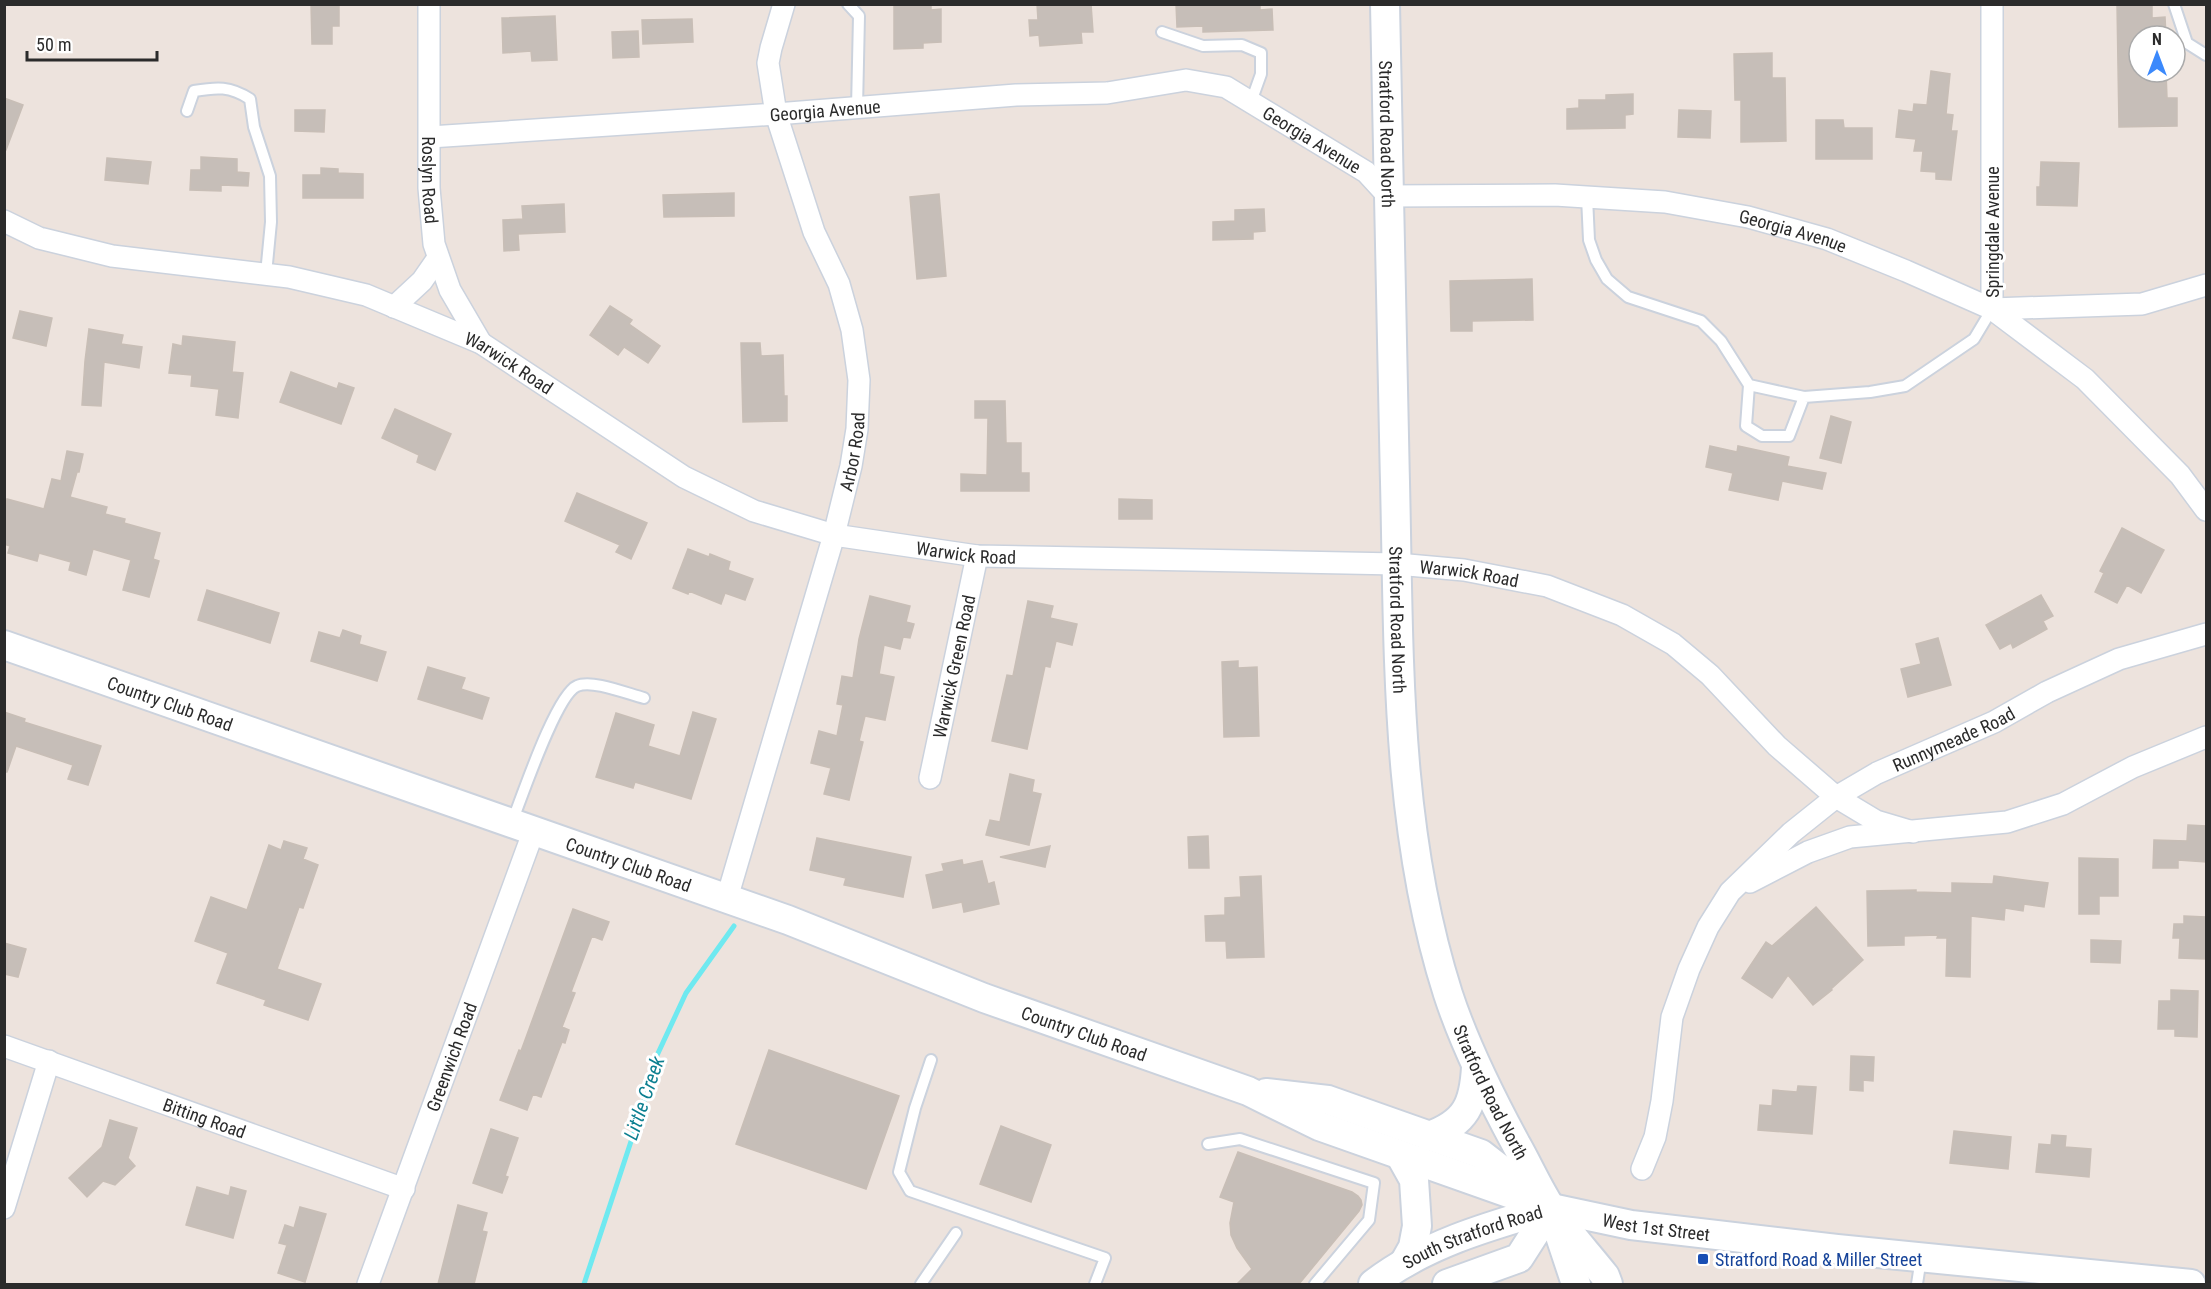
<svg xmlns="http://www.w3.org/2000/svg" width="2211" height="1289" viewBox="0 0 2211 1289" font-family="'Roboto Condensed',sans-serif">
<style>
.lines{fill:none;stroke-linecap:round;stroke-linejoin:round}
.stream{stroke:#6fe9f0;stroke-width:5}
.building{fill:#c6beb8;stroke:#c8beb6;stroke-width:1.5}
.service-casing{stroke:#cbd2dd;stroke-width:14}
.minor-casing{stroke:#cbd2dd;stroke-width:24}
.secondary-casing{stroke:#cbd2dd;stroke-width:32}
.service{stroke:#fff;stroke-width:10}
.minor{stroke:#fff;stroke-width:21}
.secondary{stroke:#fff;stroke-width:28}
.transit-dot{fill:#1a4fb4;stroke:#fff;stroke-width:2}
.labels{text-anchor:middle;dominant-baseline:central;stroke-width:6;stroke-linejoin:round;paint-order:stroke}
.street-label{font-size:18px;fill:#2b2b2b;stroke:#fff}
.transit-label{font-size:18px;fill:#164399;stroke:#fff;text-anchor:start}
.water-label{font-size:20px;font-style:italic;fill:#0c7f90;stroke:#fff}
</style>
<rect width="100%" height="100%" fill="#ede3dd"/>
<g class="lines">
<path class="stream" d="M584 1284 643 1105 653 1064 686 993 734 926"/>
</g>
<path class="building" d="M311 4H339V26H332V44H312Z
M894 4H931V10L941 9V42L923 43V48L894 49Z
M1037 4H1091L1093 32H1081L1082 43 1040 46 1039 35 1030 36 1029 20H1038Z
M1176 4H1260V10L1272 9 1273 30 1203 32V26L1177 27Z
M2117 4H2152V18L2165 17 2166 36H2139V72H2166L2167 98H2177V126L2119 127Z
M555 16 557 60 532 61 531 51 503 53 502 18Z
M692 19 693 42 643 44 642 20Z
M638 31 639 57 613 58 612 32Z
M1772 53V78H1785L1786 141 1741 142V100H1735L1734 54Z
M1931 71 1950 74 1946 114 1953 115 1951 131H1957L1951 180 1936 179V172L1921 171 1923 151H1914L1916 139 1896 137 1899 110 1913 112 1914 104 1927 105Z
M1633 94V114L1625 115V128L1567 129V109L1579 108V100H1606V95Z
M4 98 23 105 6 150H4Z
M295 110H325L324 132 295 131Z
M1679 110 1711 111 1710 138 1678 137Z
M1816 120H1843L1844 128H1872V159H1816Z
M201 157 237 159V172L249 173 248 186 221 185V191L190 190 191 170H201Z
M107 158 151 162 148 184 105 180Z
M2041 162 2079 163 2077 206 2037 205V187H2040Z
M321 168 338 169V173L363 174V198H303V175H321Z
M734 193V216L664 217 663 195Z
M939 194 946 276 917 279 910 197Z
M564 204 565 232 518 234 519 250 504 251 503 220 523 219 522 206Z
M1264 209 1265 231 1253 232V239L1213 240V222L1235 221V210Z
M1532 279 1533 320 1472 321V331H1451L1450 281Z
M610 306 632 320 629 324 660 346 648 363 624 347 618 355 590 335Z
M20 311 52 318 46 346 13 338Z
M89 329 123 335 121 344 142 347 139 368 104 362 101 406 82 405 85 361Z
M183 336 235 342 232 372 243 373 238 418 216 415 219 389 191 386 192 375 169 373 173 344 182 346Z
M741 343H760L761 356 783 355 784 396H787V421L743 422Z
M291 372 337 389 339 383 354 388 341 424 280 402Z
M975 401H1005L1006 443H1021V473H1029V491H961V474L987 475 988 418H975Z
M395 409 451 434 435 470 417 462 419 455 382 438Z
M1831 416 1851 422 1841 463 1820 458Z
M1710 446 1737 452 1738 446 1789 457 1787 466 1826 473 1822 489 1782 481 1778 500 1729 490 1733 473 1706 467Z
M67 451 83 454 79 472H77L70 497 107 507 105 514 125 519 124 523 160 533 153 559 159 561 149 597 123 590 131 560 93 549 86 575 69 570 71 562 39 553 37 561 8 553 10 546 4 544V510L7 499 44 509 52 479 61 481Z
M577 493 647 523 631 559 616 552 620 545 565 521Z
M1119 499 1152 500V519H1119Z
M2122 528 2164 550 2141 593 2127 585 2117 603 2095 592 2104 573 2100 571Z
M688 549 709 557 710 554 730 562 728 570 753 579 745 600 725 593 721 604 689 591 688 594 673 588Z
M207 590 279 613 270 643 198 620Z
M2041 595 2053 616 2043 621 2047 629 2013 648 2011 643 2000 649 1986 625Z
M870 596 910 606 906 622 914 624 910 638 903 637 900 649 884 645 879 674 894 677 885 720 865 716 859 741 863 742 849 800 824 794 831 768 811 763 819 731 837 736 843 705 837 704 842 676 853 678 859 639Z
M1028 601 1053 606 1050 618 1077 624 1072 645 1056 641 1050 667 1045 666 1027 749 992 741 1007 675 1013 676Z
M343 630 361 636 359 644 386 652 377 681 311 661 319 632 340 638Z
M1938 638 1951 685 1908 697 1901 669 1921 664 1916 644Z
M1238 661V668L1257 667 1259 736 1224 737 1222 662Z
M428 667 465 678 461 689 489 698 482 719 418 699Z
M4 712 25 719 24 722 101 746 88 785 68 779 73 765 16 746 7 772H4Z
M693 712 716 719 691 799 635 782 633 788 596 777 616 713 654 725 648 746 680 756Z
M1010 774 1034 780 1032 792 1041 794 1029 845 986 835 990 820 1000 822Z
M2188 825 2206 826V862L2178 860V868H2153L2154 840 2187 841Z
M1208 836 1209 868H1189L1188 837Z
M817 838 911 857 903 897 844 885 846 878 810 870Z
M284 841 307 848 303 859 318 865 303 908 299 907 277 969 321 984 308 1020 264 1005 266 1000 217 983 228 953 195 941 211 897 247 910 269 845 281 850Z
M1050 846 1045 867 1000 857Z
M2079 858 2118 859V896H2099V914H2079Z
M962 860 963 865 982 861 988 884 994 882 999 904 964 912 962 902 933 908 926 875 944 871 942 864Z
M1261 876 1264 957 1227 958 1226 941H1206L1205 916 1225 915V898L1241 897 1240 877Z
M1994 876 2048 883 2044 907 2024 904 2023 911 2005 908 2004 920 1971 916 1970 977 1946 976 1947 938H1937L1938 935 1904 936V945L1868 946 1867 891 1916 890V892L1952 893V883L1993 884Z
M1816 907 1863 960 1831 989 1832 990 1813 1005 1788 975 1772 998 1742 978 1766 942 1772 946Z
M573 909 609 922 602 940 592 936 571 992 575 993 562 1027 569 1030 565 1043 562 1042 541 1097 533 1094 527 1110 500 1100 519 1050 521 1051Z
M2184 916 2206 917V959L2179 958 2180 938H2173L2174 924H2184Z
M2091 940 2121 941 2120 963 2091 962Z
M4 943 26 949 18 977 4 974Z
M2171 990 2198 991 2197 1037 2175 1036V1029H2158L2159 1001H2171Z
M769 1050 899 1096 866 1189 736 1144Z
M1851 1056 1874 1057 1873 1081 1863 1080V1091L1850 1090Z
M1798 1086 1816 1087 1812 1134 1758 1130 1760 1105 1772 1106 1773 1090 1797 1092Z
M110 1120 137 1128 128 1158 135 1166 115 1185 103 1181 87 1197 69 1178 102 1147Z
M1001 1126 1051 1145 1031 1202 980 1184Z
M491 1129 518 1138 505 1176 508 1177 502 1193 473 1183Z
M1954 1131 2011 1137 2008 1169 1950 1163Z
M2052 1135 2066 1136 2065 1147 2091 1149 2089 1177 2036 1172 2039 1144 2051 1145Z
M1238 1152 1352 1192 1358 1196 1361 1200 1362 1205 1359 1211 1299 1284H1237L1252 1269 1237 1248 1231 1235 1230 1223 1234 1202 1220 1197Z
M197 1187 229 1196 231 1187 246 1191 233 1238 186 1225Z
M458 1205 487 1213 482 1231 487 1232 474 1284H438Z
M300 1207 326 1214 305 1282 278 1273 287 1245 279 1243 285 1225 294 1228Z"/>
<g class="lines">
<g class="service-casing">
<path id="service" d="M848 4 859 16 857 108
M2174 4 2187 43 2206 55
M1162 32 1203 46 1242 45 1261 53V74L1251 102
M187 111 194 91C217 87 230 86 250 99L254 127 270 176 271 222 266 274
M1587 197 1589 240 1596 260 1607 279 1628 297 1701 321 1721 341 1749 385 1804 397 1870 392 1905 386 1974 339 1992 309
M1749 385 1746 426 1762 436H1789L1804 397
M512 822C522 797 556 695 577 686 592 679 628 694 644 698
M931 1060 915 1108 899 1172 910 1191 1105 1258 1095 1284
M1208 1144 1240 1139 1374 1183 1369 1220 1315 1284
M921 1284 956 1233
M1917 1284 1921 1258"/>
</g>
<g class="minor-casing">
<g id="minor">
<path id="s1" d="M429 4V188L434 244 450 290 481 343"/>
<path d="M1992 4V309L2085 379 2180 475 2206 510"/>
<path id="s2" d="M430 137 776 114 1016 95 1107 93 1186 80 1226 87 1366 172 1388 196 1555 195 1665 202 1748 217 1827 239 1906 271 1992 309 2142 304 2206 285"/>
<path id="s3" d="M4 221 39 238 112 256 289 277 366 295 481 343 684 477 754 511 834 535 977 556 1397 564 1464 570 1547 586 1622 615 1673 644 1710 675 1777 746 1836 797 1876 821 1913 832"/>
<path d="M394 307 422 281 438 258"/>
<path id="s4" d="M930 778 977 556"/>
<path d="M1750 882 1808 852 1850 837 2007 822 2063 804 2133 767 2206 737"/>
<path id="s5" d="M727 898 834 535 851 466 857 429 859 380 852 330 839 284 814 232 776 114 768 63 771 48 784 4"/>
<path id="s6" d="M4 1046 404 1189"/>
<path id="s7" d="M1642 1169 1655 1137 1662 1101 1672 1017 1689 969 1708 927 1730 892 1791 833 1836 797 1877 773 1994 722 2047 692 2119 659 2206 634"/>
<path d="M4 1208 49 1061"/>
<path id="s8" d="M368 1284 534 830"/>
</g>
</g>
<g class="secondary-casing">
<g id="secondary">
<path id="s9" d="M1385 4C1388 164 1391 323 1395 482 1399 653 1395 828 1448 994 1465 1046 1490 1096 1516 1144 1528 1165 1538 1188 1551 1208 1567 1232 1587 1253 1605 1276L1608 1284"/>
<path id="s10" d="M4 645 788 920 984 998 1248 1091 1319 1126 1551 1208 1631 1225 1837 1249 2191 1284"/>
<path d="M1266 1093 1328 1100 1481 1154 1530 1192"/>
<path d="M1429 1136C1466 1123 1474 1104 1476 1067"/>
<path d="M1400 1155 1414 1180 1417 1226 1413 1247 1404 1263"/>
<path d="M1556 1224 1576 1284"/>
<path id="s11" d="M1373 1284C1425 1244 1489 1226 1551 1208"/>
<path d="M1447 1284 1519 1258 1551 1208"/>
</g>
</g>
<use href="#service" class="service"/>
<use href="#minor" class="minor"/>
<use href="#secondary" class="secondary"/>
</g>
<rect class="transit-dot" x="1697" y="1253" width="12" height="12" rx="3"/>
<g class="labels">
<g class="street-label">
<text stroke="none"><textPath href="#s2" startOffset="396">Georgia Avenue</textPath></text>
<text stroke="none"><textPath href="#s9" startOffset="130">Stratford Road North</textPath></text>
<text stroke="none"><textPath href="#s2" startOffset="900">Georgia Avenue</textPath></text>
<text stroke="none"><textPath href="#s1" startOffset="176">Roslyn Road</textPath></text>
<text stroke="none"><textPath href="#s2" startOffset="1404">Georgia Avenue</textPath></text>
<text transform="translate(1992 232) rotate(-90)">Springdale Avenue</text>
<text stroke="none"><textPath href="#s3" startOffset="530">Warwick Road</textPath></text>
<text stroke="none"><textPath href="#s5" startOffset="464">Arbor Road</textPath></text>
<text stroke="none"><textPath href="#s3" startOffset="1034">Warwick Road</textPath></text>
<text stroke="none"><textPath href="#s3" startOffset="1538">Warwick Road</textPath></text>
<text stroke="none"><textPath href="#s9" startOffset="616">Stratford Road North</textPath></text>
<text stroke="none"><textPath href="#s4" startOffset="114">Warwick Green Road</textPath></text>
<text stroke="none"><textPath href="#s10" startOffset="176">Country Club Road</textPath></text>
<text stroke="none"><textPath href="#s7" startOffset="568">Runnymeade Road</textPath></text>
<text stroke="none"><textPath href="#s10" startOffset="662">Country Club Road</textPath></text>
<text stroke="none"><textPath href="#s10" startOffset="1148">Country Club Road</textPath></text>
<text stroke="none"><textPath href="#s8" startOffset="242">Greenwich Road</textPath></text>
<text stroke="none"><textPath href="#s9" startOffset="1102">Stratford Road North</textPath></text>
<text stroke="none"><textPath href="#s6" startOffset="213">Bitting Road</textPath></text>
<text stroke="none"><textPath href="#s10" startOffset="1754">West 1st Street</textPath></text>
<text stroke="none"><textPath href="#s11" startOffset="111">South Stratford Road</textPath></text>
</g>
<g class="transit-label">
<text x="1715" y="1259">Stratford Road &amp; Miller Street</text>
</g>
<g class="water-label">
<text transform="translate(644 1098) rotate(-71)">Little Creek</text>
</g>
</g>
<rect width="2211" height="1289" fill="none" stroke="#2b2b2b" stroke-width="12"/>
<g transform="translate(2157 54)"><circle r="28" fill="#ffffff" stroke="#aaaaaa" stroke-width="1.5"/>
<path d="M0-4.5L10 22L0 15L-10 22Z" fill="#3b89fc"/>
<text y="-9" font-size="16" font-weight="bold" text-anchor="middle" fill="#2b2b2b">N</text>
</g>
<path d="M27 51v9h130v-9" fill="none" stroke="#2b2b2b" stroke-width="3"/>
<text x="36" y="51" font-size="18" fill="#2b2b2b" stroke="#ffffff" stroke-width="4.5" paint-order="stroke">50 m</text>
</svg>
